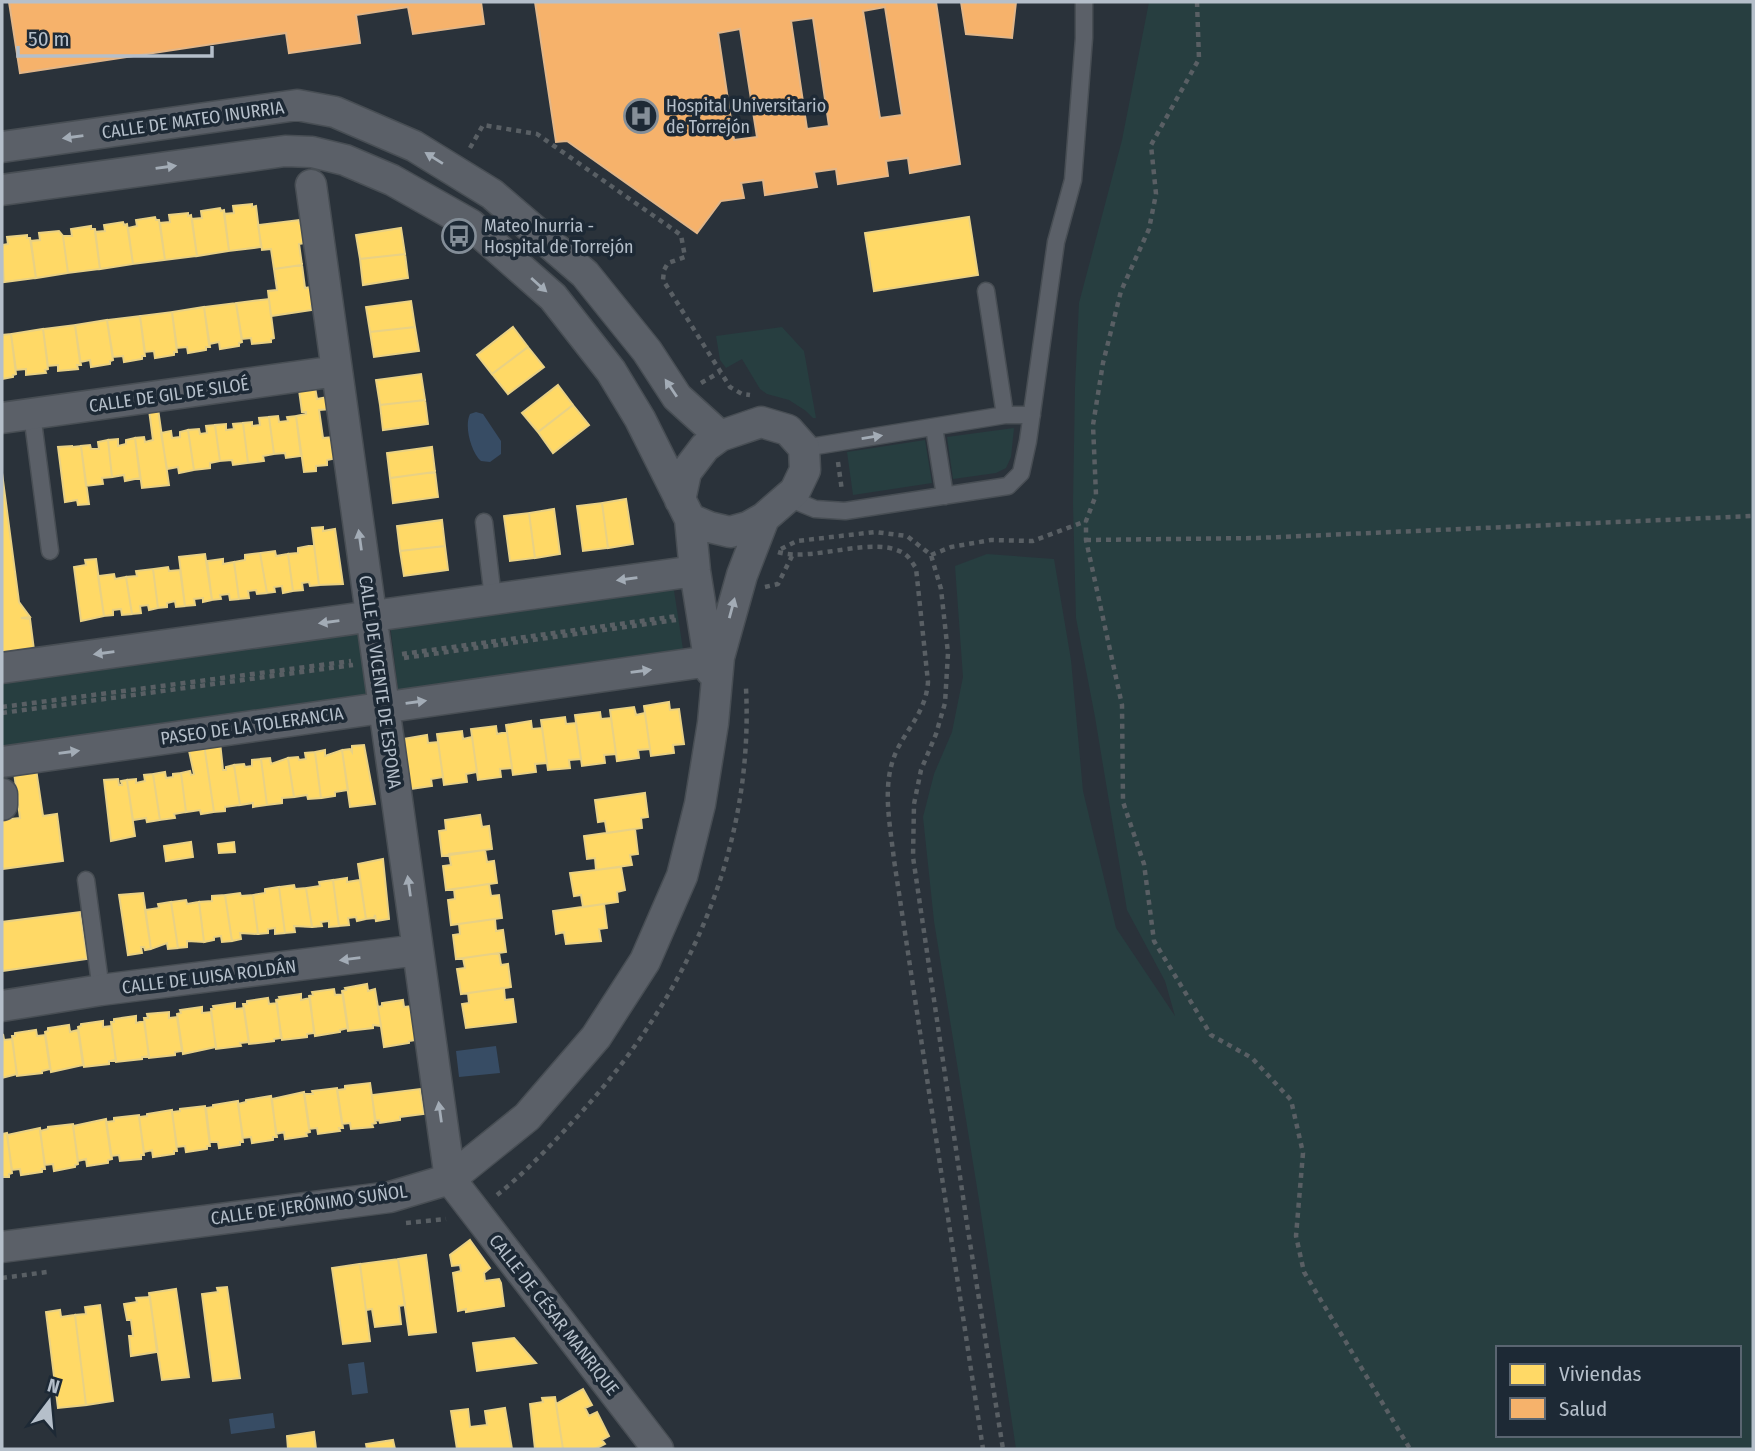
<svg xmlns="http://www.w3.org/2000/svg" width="1755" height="1451" viewBox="0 0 1755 1451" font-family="'Fira Sans Condensed',sans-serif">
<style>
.green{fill:#273e40;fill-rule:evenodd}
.water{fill:#374c64}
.homes{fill:#ffd966;stroke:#e9d184;stroke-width:2}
.health{fill:#f6b26b;stroke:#e2b688;stroke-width:2;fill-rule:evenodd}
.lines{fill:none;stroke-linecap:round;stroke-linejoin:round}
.service-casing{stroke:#484e54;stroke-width:19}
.minor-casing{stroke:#484e54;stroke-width:33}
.path{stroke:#595f64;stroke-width:4.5;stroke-dasharray:5 5;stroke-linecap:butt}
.service{stroke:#5b6068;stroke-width:16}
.minor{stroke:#5b6068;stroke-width:30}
.oneway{fill:#a3acb6}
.labels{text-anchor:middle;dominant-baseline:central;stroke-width:7;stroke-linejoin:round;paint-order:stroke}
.poi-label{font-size:18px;fill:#b5bfca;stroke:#1d2935;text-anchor:start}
.street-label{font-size:18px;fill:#b5bfca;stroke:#1d2935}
</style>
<rect width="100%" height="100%" fill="#2a323a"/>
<path class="green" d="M1149 2H1753V1449H1016L979 1200 934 921 923 817 934 774 952 732 963 677 955 566 987 554 1054 559 1071 660 1083 791 1116 928 1175 1016 1165 981 1127 910 1095 717 1076 618 1073 504 1075 387 1079 303 1122 140ZM1498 1348H1739V1435H1498Z
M782 327 804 351 816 418H813L806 411 789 400 767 394 760 389 742 359 726 368 720 360 716 336Z
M1014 428 1011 457 1006 468 996 473 953 479 947 437Z
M925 440 932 483 853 495 847 452Z
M673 584 684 656 399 698 390 624Z
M363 626 373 702 2 751V674Z"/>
<path class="water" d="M476 412 483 414 501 441V454L490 462 481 461C471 452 464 426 470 414Z
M496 1046 500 1073 459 1077 456 1051Z
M364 1362 368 1393 352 1395 348 1364Z
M273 1413 275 1428 231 1434 229 1419Z"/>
<path class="homes" d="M252 204V207L256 206 261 247 229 251 224 214 234 213 233 206Z
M220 208 221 211 224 210 229 251 197 256 192 219 202 218 201 211Z
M188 213V216L191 215 197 256 165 260 160 223 170 222 169 215Z
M155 217 156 220H159L165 260 133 264 128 228 137 226 136 220Z
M969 217 978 275 874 291 865 233Z
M299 220 300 224H302L305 243 299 244 302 265 274 269 271 249 262 250 258 225Z
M123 222 124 225 127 224 133 264 100 269 95 232 105 231 104 225Z
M91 226V229H95L100 269 68 273 63 236H72L71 229Z
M401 228 405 254 360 259 356 235Z
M59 231 63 236 68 273 36 278 31 241 40 240 39 233Z
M27 235V238H30L36 278 4 282 2 245 8 244 7 237Z
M405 254 408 278 363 285 360 259Z
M302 265 305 288 311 287 314 306H311L312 310 271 316 268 291 277 290 274 269Z
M269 299 274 338 271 339V342L252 344 251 338 242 339 236 303Z
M411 301 415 327 370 332 366 307Z
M236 303 242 342 239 343V346L220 349 219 342 209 344 204 307Z
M204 307 210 347H206V350L188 353 187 347 177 348 172 312Z
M172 312 177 352H174V355L155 358 154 351 145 352 140 316Z
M140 316 145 356H142V359L124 362 123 356 113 357 107 320Z
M107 320 113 360 110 361V364L91 367 90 360 80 362 75 325Z
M75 325 81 365H77L78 369 58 371V365L48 366 43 329Z
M415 327 419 351 374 357 370 332Z
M513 327 528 347 492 374 477 355Z
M43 329 48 369 45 370 46 373 26 375V369L16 370 11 334Z
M11 334 16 374 13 375V377L2 379V335Z
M528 347 544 367 508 394 492 374Z
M421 374 425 400 380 405 376 380Z
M558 385 573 405 538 432 522 413Z
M315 387 317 399 328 397 330 409 319 410 323 438 333 437 337 458 327 460V465L316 466V471L304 472 296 416 306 414V412H302L299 390Z
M425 400 428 424 383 430 380 405Z
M573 405 589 425 553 453 538 432Z
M158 409 169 485 142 488 135 438 144 437 145 442 153 440 149 410Z
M278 416 279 422 288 421 287 417 296 416 301 456 286 458 285 453 274 454 269 417Z
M269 417 274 454 263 456 264 461 248 463 243 423 252 422V426L260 425 259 418Z
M243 423 248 463 233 465 232 460 220 461 215 425 226 424V430L234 429 233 424Z
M215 425 220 461 210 463V468L194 470 188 430 199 429 200 434 207 433 206 426Z
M188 430 194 470 179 473 178 467 167 469 161 433 171 431 172 438 180 437V432Z
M135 438 140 478 125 481 124 475 112 477 108 440 118 439V446L126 444V440Z
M108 440 112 477 102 478 103 484 86 486 81 446 90 445 91 449H99L98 442Z
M72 446V447L81 446 89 504 78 505 77 500 65 502 58 447Z
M432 447 435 472 390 478 387 453Z
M435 472 438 497 393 503 390 478Z
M2 473 19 602 30 617 21 618 30 619 34 650 2 655Z
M626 499 633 544 608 548 602 503Z
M602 503 608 548 583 551 577 506Z
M554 509 560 554 535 558 529 513Z
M529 513 535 558 510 561 504 516Z
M442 520 445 546 400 551 397 526Z
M323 527V531L335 529 343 584 319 585 312 528Z
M314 545 319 585 310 586 309 582 302 583 303 590 293 591 288 554 298 553V548Z
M445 546 448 570 404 576 400 551Z
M275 551 276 556 288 554 293 591 283 593 282 586 274 587 275 592 267 593 260 553Z
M260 553 267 593 257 594 256 590 248 591 249 598 239 599 234 562 245 560V555Z
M205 554 212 600 203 602V598L194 599 195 605 185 606 179 557Z
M96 559 104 616 81 621 74 567 86 565 85 560Z
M223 559V564L234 562 239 599 230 600 229 594 220 595 221 599 212 600 207 561Z
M168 567 169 571 180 570 185 606 176 607 175 601 167 603V607L158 608 153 569Z
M153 569 158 608 149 610 148 605 140 606 141 613 132 614 126 577 137 576 136 571Z
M114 574 115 579 126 577 132 614 122 615 121 609 113 610V615L104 616 98 576Z
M669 702 670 710 679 709 684 744 673 745 674 753 651 756 644 706Z
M634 707 636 715 645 713 650 749 638 750 639 758 617 761 610 710Z
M600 712 601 719 611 718 616 754 604 755 605 763 582 766 575 715Z
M565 717 566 724 576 723 581 759 569 760 570 768 548 770 541 720Z
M531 721 532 729 542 728 547 763 535 764 536 772 513 775 506 725Z
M496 726 497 734 507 732 512 768 500 769 501 777 478 780 471 729Z
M462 731 463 739 472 737 477 772 466 774 467 782 444 785 437 734Z
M427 735 428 743 438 742 443 777 431 779 432 786 410 789 403 739Z
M220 742 223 770H226V767L234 765 240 805 225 807V811L214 812 204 744Z
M204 744 214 812 201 814 200 810 186 812 181 773 190 771 191 775 194 774 188 746Z
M364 745 375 804 350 807 342 750 350 749 352 752V746Z
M325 750V756L342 750 348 790 335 792V796L321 798 315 752Z
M315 752 321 798 308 799 307 795 294 797 288 758 298 757 299 760 306 759 305 753Z
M270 758 271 764 288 758 294 797 282 798V803L267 805 261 759Z
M261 759 267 805 253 807V803L240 805 234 765 244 764 245 767 252 766V760Z
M36 769 43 816 57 814 63 861 2 869V820L20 818 14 772Z
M165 772 166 778 173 777V774L181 773 186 812 174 814 175 818 160 820 153 774Z
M153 774 160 820 147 822 146 818 133 820 127 780 136 779V783L145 781 144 775Z
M118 779 119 785H122L121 781 127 780 135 836 111 841 104 780Z
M645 793 648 817 641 818 642 828 607 833 605 821 598 822 595 800Z
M480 815 482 827 489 826 492 849 442 856 439 831 446 830 445 820Z
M635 829 638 854 630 855 632 865 596 870 595 858 587 859 584 836Z
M191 842 193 857 166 861 164 846Z
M234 842 235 852 219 853 218 844Z
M485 850 487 862 494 861 497 883 446 890 443 866 451 865 449 854Z
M383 859 389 919 376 921 375 915 374 918 366 919 358 864Z
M621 867 625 890 617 892 618 902 583 907 581 895 574 896 570 873Z
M347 878V882L360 880 366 919 357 921 356 917 348 918 349 925 339 926 333 880Z
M333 880 339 926 329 927V921L321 922 322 926 312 927 306 888 320 886 319 882Z
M489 884 491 896 499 895 502 918 451 925 448 900 455 899 454 889Z
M294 885 295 889 306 888 312 927 294 926 295 932 285 933 279 887Z
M279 887 285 933 275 934V928L268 929V933L258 934 253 895 265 893V889Z
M143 893 151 949 145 950 144 947H141L142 953 128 955 119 895Z
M240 893 241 896 253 895 258 934 240 933 241 939 232 941 225 895Z
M225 895 232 941 222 942 221 936 214 937V940L204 942 199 902 212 901V896Z
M186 900 187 904 199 902 204 942 187 941V947L178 948 171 902Z
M171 902 178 948 168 949 167 943 151 949 145 910 159 908 158 904Z
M604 904 607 928 599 929 601 941 566 944 564 932 556 934 553 911Z
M80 912 87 959 2 971V922Z
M495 919 496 931 503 930 506 952 456 959 453 935 460 934 459 924Z
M499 953 501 965 508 964 511 987 461 994 457 969 465 968 463 958Z
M367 984 368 991 375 989 381 1026 373 1025V1028L348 1031 342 991 346 990 345 988Z
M504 988 505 1000 513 999 516 1022 466 1028 462 1004 469 1003 468 993Z
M334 989 335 995 343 994 348 1028 340 1030V1032L315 1036 309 996 313 995 312 992Z
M301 994V1000L310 998 314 1033 307 1034V1037L282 1040 276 1000 280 999 279 997Z
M268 998 269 1004 277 1003 281 1038 274 1039V1041L249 1044 243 1004H247V1001Z
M403 1000 404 1007 412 1006 416 1040 409 1041V1043L384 1047 378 1007 382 1006V1003Z
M235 1003V1009L244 1008 249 1042 240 1043 241 1046 216 1049 211 1009H214L213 1006Z
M202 1007V1013L211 1012 216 1047 183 1054 177 1014 181 1013 180 1010Z
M169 1012V1018L177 1017 182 1051 175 1052V1055L149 1058 144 1018H148L147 1014Z
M136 1016V1023L144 1021 149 1056 142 1057V1059L116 1062 111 1022H114V1019Z
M103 1021V1027L111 1026 116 1060 109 1061V1064L84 1067 78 1027 81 1026V1024Z
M69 1025 70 1032 78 1030 83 1065 51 1072 45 1032 48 1031V1028Z
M36 1030 37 1036 45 1035 50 1069 42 1071V1073L17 1076 12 1036H15V1033Z
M3 1034 4 1040 12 1039 17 1074 2 1078Z
M370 1083 376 1123 372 1124 373 1127 351 1129 350 1123 342 1124 337 1090 345 1089V1086Z
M337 1088 343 1128H339L340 1131 318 1134 317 1128 309 1129 304 1094H313L312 1091Z
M420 1089 424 1114 400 1117V1120L380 1123 379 1120 375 1121 372 1095Z
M304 1092 310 1132 306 1133 307 1136 285 1139 284 1132 276 1134 272 1099Z
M271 1096 277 1137H273V1140L252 1143 251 1137 243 1138 238 1104 246 1102V1100Z
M238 1101 243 1142H240V1145L219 1148 218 1142H210L206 1108 213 1107V1105Z
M205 1106 210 1146H207V1149L186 1152 185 1146 177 1147 172 1112 180 1111V1109Z
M172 1110 177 1151H174V1154L153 1157 152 1150 144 1152 139 1117 147 1116V1114Z
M139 1115 144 1155H141V1159L120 1161 119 1155 111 1156 106 1122 114 1121V1118Z
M106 1119 112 1159 108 1160V1163L87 1166 86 1159 78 1161 73 1126Z
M73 1124 78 1164 75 1165V1167L54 1171 53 1164 45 1165 40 1131 48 1129V1127Z
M40 1128 45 1169H42V1172L21 1175 20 1169 12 1170 7 1135Z
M7 1133 12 1173 9 1174V1177H2V1134Z
M470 1240 490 1268 484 1273 485 1281 499 1279 501 1283 504 1306 466 1312V1309L458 1311 453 1273 461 1271 460 1265 452 1266 450 1255Z
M426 1255 436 1332 409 1335 398 1259Z
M398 1259 405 1305 399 1306 401 1324 375 1327 372 1309 366 1310 360 1264Z
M360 1264 370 1341 343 1344 332 1268Z
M227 1287 240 1378 213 1381 202 1294 218 1292 217 1288Z
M176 1289 189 1377 162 1380 149 1293Z
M150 1297 157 1352 131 1356 129 1336H133L131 1320H127L124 1304 137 1302 136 1298Z
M100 1305 113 1401 86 1405 75 1315 86 1314 85 1307Z
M60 1310 61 1317 75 1315 86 1405 58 1408 46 1312Z
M514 1338 536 1363 477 1371 473 1343Z
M583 1389 592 1405 585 1408 589 1416 597 1412 609 1436 602 1440 605 1444 595 1449H563L556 1404Z
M555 1397 563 1449H535L530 1404 543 1402 542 1398Z
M505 1408 512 1449H457L451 1411 468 1409 470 1427 487 1425 485 1411Z
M314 1432 316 1449H288L287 1436Z
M393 1440 395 1449H367L366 1444Z"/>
<path class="health" d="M9 2H481L484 24 413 34 408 7 356 15 360 43 289 53 286 33 20 73Z
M535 2H936L960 164 910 173 908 158 886 161 888 176 838 184 836 169 814 172 817 187 765 195 763 180 741 183 744 198 721 201 697 233 567 141 556 142ZM885 7 902 115 880 118 863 11ZM813 18 829 126 807 129 791 21ZM740 29 757 137 734 140 718 33Z
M961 2H1016L1012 38 966 34Z"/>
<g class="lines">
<g class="service-casing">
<path id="service" d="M986 291 1005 415
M32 414 50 551
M934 427 945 496
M804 448 1005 415H1032
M788 498 815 509 845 511 1008 486 1021 473 1028 441 1056 242 1073 180 1084 38V2
M484 522 493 598
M86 880 101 990"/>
</g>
<g class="minor-casing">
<path id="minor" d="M2 147 297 105 335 112 414 146 492 194 585 274 647 351 677 397 720 436
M311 185 450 1179 658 1449
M2 190 285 151 312 152 345 160 392 180 470 224 553 297 611 371 640 419 690 519 709 527 730 532 748 527 764 518 795 491 805 470 804 448 788 430 761 422 720 436 705 447 686 472 680 500
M2 418 337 371
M690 519 695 571 711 671
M2 668 695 571
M2 762 710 661
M2 794V805
M2 1006 101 990 418 950
M2 1247 390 1197 450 1179 527 1117 596 1037 645 961 682 876 700 804 713 723 719 657 742 575 764 518"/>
</g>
<path class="path" d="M1197 2 1199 59 1151 145 1156 194 1149 229 1121 291 1103 363 1093 425 1096 495 1086 521V540L1122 705 1123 802 1144 864 1154 941 1211 1035 1252 1058 1291 1100 1303 1153 1296 1236 1304 1272 1410 1449
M470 148 483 125 537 134 681 235 685 257 668 263 664 270 663 280 730 387 742 394 750 395
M701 383 720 372
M838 462 842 491
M1086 540 1257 538 1753 516
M781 549 797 541 875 532 907 536 931 555 941 589 948 653 945 703 936 734 921 770 914 804 913 857 967 1224 1003 1449
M778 552C813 563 878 533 906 555 910 558 913 564 916 568L928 682C926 709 911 724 899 746 880 781 890 822 894 860L983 1449
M931 555 951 547 991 540 1033 541 1086 521
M765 587 778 584 792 556
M402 654 677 616
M404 658 676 620
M2 707 351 661
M2 713 353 665
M497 1195C526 1172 552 1144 577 1117 687 997 754 852 746 688
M406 1223 446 1219
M2 1278 47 1272"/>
<use href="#service" class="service"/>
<use href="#minor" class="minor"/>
</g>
<defs><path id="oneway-solid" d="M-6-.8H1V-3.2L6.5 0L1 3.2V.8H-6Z" transform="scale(1.75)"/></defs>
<g class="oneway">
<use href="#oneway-solid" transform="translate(73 137) rotate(172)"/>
<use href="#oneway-solid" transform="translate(434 158) rotate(-148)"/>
<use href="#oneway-solid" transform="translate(166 167) rotate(-8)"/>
<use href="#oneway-solid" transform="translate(539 285) rotate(42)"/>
<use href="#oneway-solid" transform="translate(671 388) rotate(-124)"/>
<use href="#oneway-solid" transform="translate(872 437) rotate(-9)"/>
<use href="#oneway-solid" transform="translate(360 540) rotate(-98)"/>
<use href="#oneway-solid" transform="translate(627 579) rotate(172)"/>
<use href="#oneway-solid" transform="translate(732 608) rotate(-75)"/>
<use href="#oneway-solid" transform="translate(329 622) rotate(172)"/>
<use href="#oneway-solid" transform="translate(104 653) rotate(172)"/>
<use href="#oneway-solid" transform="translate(641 671) rotate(-8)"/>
<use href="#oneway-solid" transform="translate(416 702) rotate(-8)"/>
<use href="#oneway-solid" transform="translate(69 752) rotate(-8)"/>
<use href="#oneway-solid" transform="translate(409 886) rotate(-98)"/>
<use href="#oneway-solid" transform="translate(350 959) rotate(173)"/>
<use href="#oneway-solid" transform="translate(440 1112) rotate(-98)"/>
</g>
<defs>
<g id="hospital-ring" transform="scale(1.75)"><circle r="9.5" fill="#1d2935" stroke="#848e98" stroke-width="1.5"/><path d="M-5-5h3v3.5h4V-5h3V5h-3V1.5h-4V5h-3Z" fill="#848e98"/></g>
<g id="bus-ring" transform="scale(1.75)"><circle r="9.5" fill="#1d2935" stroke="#848e98" stroke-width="1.5"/><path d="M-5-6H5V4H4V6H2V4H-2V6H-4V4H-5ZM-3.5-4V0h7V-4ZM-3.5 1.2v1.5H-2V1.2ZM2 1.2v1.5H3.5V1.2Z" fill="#848e98"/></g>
</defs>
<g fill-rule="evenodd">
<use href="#hospital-ring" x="641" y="116"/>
<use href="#bus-ring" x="459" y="236"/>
</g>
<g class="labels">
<g class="poi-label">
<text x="666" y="106">Hospital Universitario<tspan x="666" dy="21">de Torrejón</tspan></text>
<text x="484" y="226">Mateo Inurria -<tspan x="484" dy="21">Hospital de Torrejón</tspan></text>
</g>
<g class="street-label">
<text transform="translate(193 120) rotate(-8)">CALLE DE MATEO INURRIA</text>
<text transform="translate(169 395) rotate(-8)">CALLE DE GIL DE SILOÉ</text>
<text transform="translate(380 682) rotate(82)">CALLE DE VICENTE DE ESPONA</text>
<text transform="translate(252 726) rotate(-8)">PASEO DE LA TOLERANCIA</text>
<text transform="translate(209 977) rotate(-7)">CALLE DE LUISA ROLDÁN</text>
<text transform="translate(309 1205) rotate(-8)">CALLE DE JERÓNIMO SUÑOL</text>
<text transform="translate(554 1315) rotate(52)">CALLE DE CÉSAR MANRIQUE</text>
</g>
</g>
<rect width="1755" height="1451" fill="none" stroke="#b5bfca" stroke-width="7"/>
<rect x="1496" y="1346" width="245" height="91" fill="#1d2935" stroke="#5a6571" stroke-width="2"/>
<rect x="1510" y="1364" width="35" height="21" fill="#ffd966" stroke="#5a6571" stroke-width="2"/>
<text x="1559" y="1381" font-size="21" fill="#b5bfca">Viviendas</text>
<rect x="1510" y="1398" width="35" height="21" fill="#f6b26b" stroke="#5a6571" stroke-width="2"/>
<text x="1559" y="1416" font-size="21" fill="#b5bfca">Salud</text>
<g transform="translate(49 1402) rotate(16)" stroke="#1d2935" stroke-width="5" paint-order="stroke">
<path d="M0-5L12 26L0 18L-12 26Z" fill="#b5bfca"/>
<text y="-10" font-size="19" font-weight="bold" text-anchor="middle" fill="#b5bfca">N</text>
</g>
<path d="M18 46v10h194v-10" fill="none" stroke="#b5bfca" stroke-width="3.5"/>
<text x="28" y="46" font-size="21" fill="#b5bfca" stroke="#1d2935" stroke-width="5" paint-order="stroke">50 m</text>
</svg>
